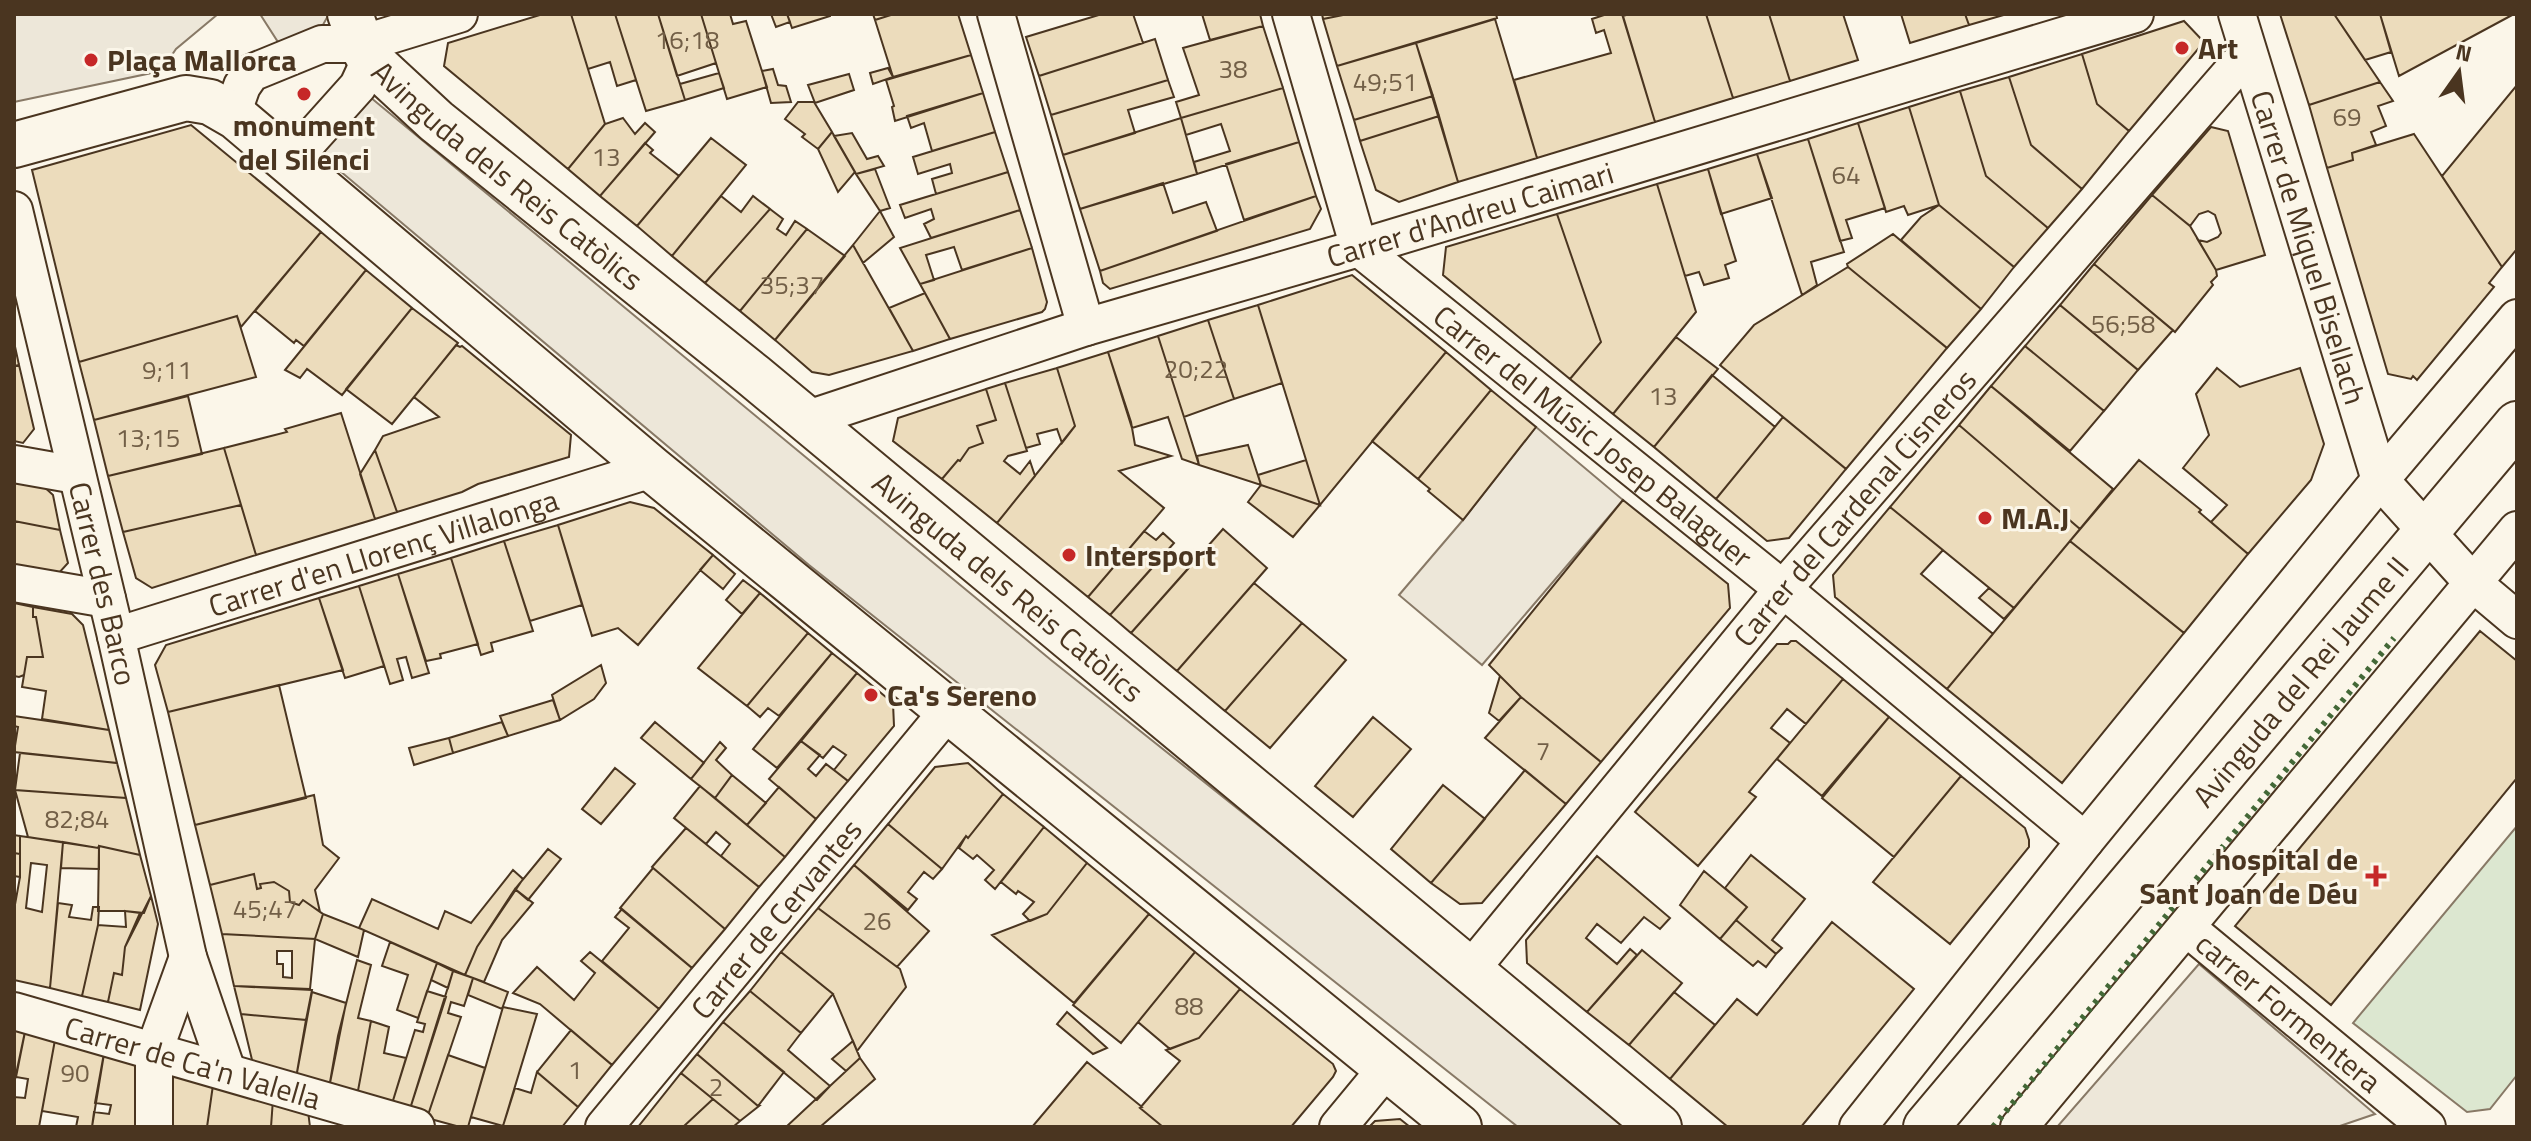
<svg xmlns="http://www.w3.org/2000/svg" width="2531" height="1141" viewBox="0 0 2531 1141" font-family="'Titillium Web',sans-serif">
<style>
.green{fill:#dce7d0;stroke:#887966;stroke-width:2}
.parking{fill:#ede7d9;stroke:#887966;stroke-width:2}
.building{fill:#ecdcbc;stroke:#4a3520;stroke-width:2;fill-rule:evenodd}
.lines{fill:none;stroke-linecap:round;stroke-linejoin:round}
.street-casing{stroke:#4a3520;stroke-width:40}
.secondary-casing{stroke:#4a3520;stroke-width:48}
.primary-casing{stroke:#4a3520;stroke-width:48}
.street{stroke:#fbf6e9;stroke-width:36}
.secondary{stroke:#fbf6e9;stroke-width:44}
.primary{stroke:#fbf6e9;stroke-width:44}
.hedge{stroke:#436837;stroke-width:6;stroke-dasharray:4 6;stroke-linecap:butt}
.poi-dot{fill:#c62828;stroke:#fbf6e9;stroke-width:3}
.labels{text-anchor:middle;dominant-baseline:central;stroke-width:6;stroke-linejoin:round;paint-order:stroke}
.number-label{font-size:26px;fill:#725f47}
.poi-label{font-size:30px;font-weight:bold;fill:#4a3520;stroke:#fbf6e9;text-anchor:start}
.street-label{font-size:30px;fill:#4a3520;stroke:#fbf6e9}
</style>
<rect width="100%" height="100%" fill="#fbf6e9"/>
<path class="green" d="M2517 826V1075L2490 1109 2467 1112 2353 1023Z"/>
<path class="parking" d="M14 14H218L176 49 161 71 14 102Z
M260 14H329L319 32 278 42Z
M370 97 1051 660 1399 937 1632 1127H1518L809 565 321 155Z
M1536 427 1623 500 1482 665 1399 595 1463 520Z
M2199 964 2355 1097 2375 1114 2337 1127H2057Z"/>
<path class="building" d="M543 14H571L605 124 568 169 444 66 448 43Z
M571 14H615L636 80 617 86 610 62 588 69Z
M615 14H658L685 100 646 111Z
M658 14H701L716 63 677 76Z
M701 14H730L733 24 746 21 767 87 727 99Z
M771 14H787L790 22 776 27Z
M787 14H830V16L792 28Z
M873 14H894L875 20Z
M894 14H958L971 55 893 77 875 20Z
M1102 14H1133L1143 43 1039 76 1026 37Z
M1202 14H1260L1263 26 1210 40Z
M1322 14H1348L1323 19Z
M1348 14H1496L1497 18 1337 66 1323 19Z
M1607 14H1622L1655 122 1537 158 1514 80 1611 53 1604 30 1596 33 1592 19Z
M1629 14H1706L1733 98 1655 122 1623 16Z
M1706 14H1769L1790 81 1733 98Z
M1769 14H1843L1858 60 1790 81Z
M1901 14H1965L1969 25 1910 43Z
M1965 14H2007L1969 25Z
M2280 14H2334L2380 82 2309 105Z
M2334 14H2380L2391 52 2365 60Z
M2380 14H2514L2399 76Z
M1495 19 1537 158 1458 182 1416 43Z
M2184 21 2204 42 2129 131 2097 104 2082 54Z
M1263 26 1283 88 1181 118 1176 102 1199 95 1183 48Z
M1155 39 1168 80 1051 115 1039 76Z
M1416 43 1433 96 1354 120 1337 66Z
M2082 54 2097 104 2129 131 2082 189 2031 145 2009 77Z
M971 55 983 93 895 121 892 107 894 106 886 80Z
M888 68 893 77 873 84 870 73Z
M773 69 778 85 786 86 791 102 771 103 762 71Z
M719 73 724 88 685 100 680 84Z
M849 74 854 90 815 103 808 85Z
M2009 77 2031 145 2082 189 2048 228 1986 176 1960 91Z
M1168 80 1174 97 1128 110 1135 133 1063 155 1051 115Z
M2380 82 2393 101 2378 106 2386 126 2371 132 2376 145 2352 153 2353 160 2327 168 2309 105Z
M2517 85V249L2502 267 2442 176Z
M1283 88 1299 142 1197 174 1194 162 1230 151 1221 124 1186 135 1181 118Z
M1960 91 1986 176 2048 228 2014 267 1939 205 1909 107Z
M983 93 995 132 932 151 924 123 911 128 907 116Z
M1433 96 1439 116 1360 141 1354 120Z
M798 102H814L832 132 818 149 802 137 805 134 785 119Z
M1909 107 1939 205 1908 215 1904 206 1886 212 1858 123Z
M1439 116 1458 182 1399 202 1376 190 1360 141Z
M623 118 635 134 645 123 655 132 600 196 568 169 605 124Z
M1181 118 1197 174 1080 209 1063 155Z
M1858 123 1885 208 1846 220 1852 238 1840 241 1808 139Z
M191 125 321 232 241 327 237 316 79 362 32 170Z
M2211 127 2228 131 2265 255 2216 270 2198 240 2207 242 2218 237 2221 233 2215 215 2208 211 2199 214 2190 226 2152 195Z
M832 132 855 172 838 192 818 149Z
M995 132 1008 172 936 194 932 179 952 173 950 164 918 174 913 157Z
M852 133 867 159 878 156 884 166 856 174 834 136Z
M2414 134 2502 267 2489 283 2494 287 2417 380 2413 376 2411 379 2388 374 2327 168 2353 160 2352 153Z
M711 138 746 165 672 256 637 226Z
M1808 139 1844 252 1811 262 1817 285 1802 295 1757 154Z
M1299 142 1316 196 1244 220 1226 164Z
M645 143 653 150 650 153 679 176 637 226 600 196Z
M1757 154 1772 198 1721 214 1708 169Z
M875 169 890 208 880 211 856 174Z
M1708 169 1736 261 1725 265 1729 278 1704 285 1699 272 1685 276 1657 184Z
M1008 172 1020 210 931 238 924 224 934 219 931 209 905 218 900 205Z
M1163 183 1173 213 1206 202 1217 231 1100 271 1080 209Z
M1657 184 1696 312 1613 414 1570 379 1601 342 1557 214Z
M2152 195 2190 226 2216 270 2217 276 2211 282 2213 285 2175 332 2094 264Z
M721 196 741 212 753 196 770 209 705 283 672 256Z
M1316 196 1321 209 1310 229 1110 289 1103 283 1100 271Z
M1939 205 2014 267 1981 309 1901 240 1921 217Z
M770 209 783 219 777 229 786 235 795 221 807 229 740 311 705 283Z
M1020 210 1032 248 962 270 954 247 926 255 934 280 920 284 900 248Z
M880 211 894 237 863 263 853 245Z
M1557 214 1601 342 1570 379 1443 275 1446 247Z
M807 229 845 256 775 340 740 311Z
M321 232 366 270 304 346 296 340 294 343 255 311Z
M1893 234 1981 309 1947 348 1848 267 1847 264Z
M853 245 913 351 829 375 812 372 775 340Z
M1032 248 1047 302 1045 309 1042 312 950 339 920 284Z
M2094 264 2173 330 2138 370 2060 305Z
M1848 267 1947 348 1846 469 1720 365 1754 325Z
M366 270 412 308 342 395 307 369 300 378 285 370Z
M1352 275 1446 352 1320 505 1258 305Z
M925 293 950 339 913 351 889 308Z
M1258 305 1282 383 1234 399 1208 320Z
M2060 305 2138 370 2104 411 2025 346Z
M412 308 458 343 392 424 346 389Z
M237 316 256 377 94 420 79 362Z
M1208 320 1234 399 1184 417 1158 336Z
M1158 336 1184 417 1199 465 1182 459 1168 417 1132 428 1108 352Z
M1676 337 1718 369 1654 447 1613 414Z
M14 342 19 365 14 366Z
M456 345 460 347 462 346 571 435 569 457 478 484 462 492 397 512 375 450 383 436 439 417 414 397Z
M2025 346 2104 411 2070 451 1991 386Z
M1108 352 1131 422 1135 445 1171 456 1119 471 1164 508 1088 597 997 523 1075 426 1057 368Z
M1446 352 1491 390 1418 479 1372 441Z
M19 365 34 429 23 443 14 441V366Z
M1057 368 1075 426 1062 443 1057 429 1037 434 1040 444 1026 448 1005 383Z
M2217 368 2240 387 2300 368 2324 444 2311 480 2248 554 2211 522 2227 505 2183 468 2209 435 2196 394Z
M1712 375 1775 427 1716 499 1654 447Z
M1005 383 1027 451 1008 456 1004 461 1020 474 1030 461 1035 476 997 523 942 479 958 460 960 461 969 448 983 443 977 426 996 420 986 389Z
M1991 386 2113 489 2080 529 1959 425Z
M986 389 996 420 977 426 983 443 969 448 960 461 958 460 942 479 893 441 898 418Z
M1491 390 1536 427 1463 520 1428 491 1430 489 1418 479Z
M188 396 202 454 108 476 94 420Z
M341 413 375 519 256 555 224 448 287 432 285 429Z
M1783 417 1846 469 1789 538 1767 541 1716 499Z
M1959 425 2080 529 2014 608 1890 507Z
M1248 445 1261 485 1199 465 1197 456Z
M224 448 241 505 123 532 108 476Z
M375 450 397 512 375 519 360 474Z
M1306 460 1320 505 1261 485 1258 475Z
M2139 460 2201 510 2199 512 2248 554 2184 633 2070 541Z
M14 478 40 483 53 495 60 530 14 521Z
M1261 485 1320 505 1293 537 1248 502Z
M1623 500 1728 584 1730 608 1601 762 1521 697 1489 665Z
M630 502 654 508 713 555 638 645 618 628 592 636 558 525Z
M241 505 256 555 152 588 136 578 123 532Z
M1890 507 1943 550 1921 574 1993 634 1947 689 1835 597 1833 575Z
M14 521 60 530 68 563 58 574 14 566Z
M558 525 582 605 530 621 504 541Z
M1223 529 1267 568 1177 671 1131 633Z
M1144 531 1156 540 1163 533 1174 543 1110 615 1088 597Z
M504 541 533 631 491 643 493 651 481 655 451 558Z
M2070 541 2184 633 2062 783 1947 689Z
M1169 549 1179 558 1185 552 1195 561 1131 633 1110 615Z
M713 555 735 574 723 589 700 570Z
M451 558 478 644 440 654 441 658 426 661 398 574Z
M398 574 429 673 412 678 406 657 397 659 403 680 390 684 359 586Z
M743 580 760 593 742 614 726 600Z
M1254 583 1302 623 1225 711 1177 671Z
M359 586 384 666 345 678 319 598Z
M1989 588 2014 608 2004 619 1979 598Z
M760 593 808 633 747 706 698 668Z
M319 598 343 670 168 712 155 665 166 645Z
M14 603 33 607V617H36L43 657H27L24 675 19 677 14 676Z
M33 607 72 614 83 625 109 730 42 719 46 691 22 687 27 657H43L36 617H33Z
M1302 623 1346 660 1270 748 1225 711Z
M2480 631 2517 661V778L2331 1005 2235 926Z
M808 633 832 653 779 716 768 708 760 717 747 706Z
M1791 641H1796L1843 679 1806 724 1787 709 1771 728 1790 743 1749 792 1756 797 1698 866 1635 812 1777 644H1788Z
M832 653 857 673 777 768 753 749Z
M601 665 606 683 594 699 560 720 552 695Z
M857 673 893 703 894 726 848 781 834 770 846 755 833 746 823 758 801 741Z
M1500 676 1521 697 1499 721 1489 713Z
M1843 679 1889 717 1822 796 1777 759Z
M279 685 306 798 195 825 168 712Z
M1521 697 1601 762 1566 804 1485 738Z
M553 700 560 720 508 736 500 716Z
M14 716 109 730 117 763 14 752 18 727 14 726Z
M1373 717 1411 749 1353 817 1315 786Z
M1889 717 1961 776 1894 857 1822 798Z
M502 722 508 736 453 753 449 738Z
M655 722 704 763 691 779 641 738Z
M449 738 453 753 414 765 409 748Z
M801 741 820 755 808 769 816 776 826 764 848 781 816 819 769 779Z
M720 742 726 748 716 760 732 775 715 798 691 779Z
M20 753 117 763 126 798 15 790Z
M968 763 1003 794 968 838 966 836 942 869 888 824 935 767Z
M615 768 635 784 601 824 582 809Z
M1525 770 1566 804 1482 903 1460 904 1431 883Z
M732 775 766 803 747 825 715 798Z
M1961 776 2025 828 2029 840V847L1950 944 1873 882Z
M1443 785 1485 819 1431 883 1391 849Z
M700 786 785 857 759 887 721 856 730 844 716 832 706 844 674 818Z
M779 787 816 819 785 857 747 825Z
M15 790 126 798 140 855 99 846 98 848 28 837Z
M1003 794 1044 827 995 889 985 880 994 870 977 855 973 859 959 848 966 836 968 838Z
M314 795 323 845 339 858 315 890 320 912 303 900 299 905 290 902 289 891 274 882 260 884 261 888 257 889 254 874 210 885 195 825Z
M888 824 942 869 933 879 924 872 908 892 917 899 908 910 854 865Z
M1044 827 1087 863 1047 914 1030 921 1023 914 1034 902 1018 891 1016 894 1001 882Z
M686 828 759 887 725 929 652 867Z
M14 835 20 836V854L14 853Z
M20 836 63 842 50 988 14 980V910L20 877ZM31 863 47 865 42 912 26 908Z
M63 842 98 848 99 846V869L61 868Z
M99 846 140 855 151 896 144 913 125 911H98Z
M548 849 561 859 528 900 515 889Z
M14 853 20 854V877L14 876Z
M1751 855 1805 899 1772 940 1782 948 1776 954 1736 920 1747 907 1725 888Z
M1597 856 1670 918 1660 929 1644 917 1621 943 1597 924 1586 938 1617 964 1630 949 1637 955 1587 1012 1527 963 1526 940Z
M1087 863 1149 914 1074 1003 992 935 1047 914Z
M854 865 929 931 897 967 818 908Z
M653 868 725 929 692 968 620 908Z
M513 870 523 879 477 947 465 975 359 928 372 899 438 929 445 911 471 923Z
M1704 871 1747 907 1720 939 1680 905Z
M254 874 257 889 261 888 260 884 274 882 289 891 290 902 299 905 303 900 323 914 315 939 222 934 210 885Z
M515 889 533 903 502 940 484 982 465 975 477 947Z
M151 896 158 924 140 1010 108 1002 114 973 122 975 125 947Z
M58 903 72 905 69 917 91 920 93 907H99L98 925 82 996 50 988Z
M818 908 900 969 906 987 857 1051 833 994 781 952Z
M622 909 692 968 659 1009 602 961 629 928 615 917Z
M125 911 140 913 125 947 122 975 114 973 108 1002 82 996 98 925 126 927Z
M323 914 364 930 358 957 315 939Z
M1149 914 1195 952 1121 1043 1073 1005Z
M1736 920 1776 954 1766 967 1758 961 1753 966 1720 939Z
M1832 922 1914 989 1801 1127H1728L1670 1079 1737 999 1757 1015Z
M222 934 315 939 310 989 234 986ZM277 951H292V978L283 977V964H277Z
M390 942 437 963 418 1018 397 1010 408 975 382 966Z
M1642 950 1682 983 1629 1045 1587 1012Z
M590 952 659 1009 612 1065 540 1004 513 993 537 967 574 1000 595 973 581 961Z
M781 952 833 994 801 1033 750 991Z
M1195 952 1240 989 1199 1038 1170 1049 1138 1022Z
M357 960 371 965 358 1018 371 1021 357 1096 329 1088 338 1036Z
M437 963 453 971 448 988 431 980Z
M453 971 473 978 464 1006 451 1002 448 1013 461 1017 427 1118 409 1112Z
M473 978 508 992 502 1009 468 995Z
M234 986 312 990 306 1020 241 1014Z
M1240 989 1333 1064 1336 1071 1333 1077 1291 1127H1163L1140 1108 1180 1061 1166 1050 1199 1038Z
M427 991 446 997 409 1112 391 1107 415 1030 423 1032 425 1024 417 1022Z
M750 991 801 1033 788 1050 830 1086 817 1100 723 1022Z
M312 992 346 1003 329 1088 296 1078Z
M1674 992 1715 1025 1670 1079 1629 1045Z
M503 1007 537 1014 503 1126 471 1117Z
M1067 1012 1107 1048 1093 1054 1057 1024Z
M241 1014 306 1020 296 1078 253 1064Z
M14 1019 27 1022 14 1084Z
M371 1021 389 1027 384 1053 406 1058 391 1107 357 1096Z
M27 1022 57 1029 39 1127H14V1097L25 1098 28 1079 16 1077Z
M723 1022 784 1072 758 1106 697 1054Z
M57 1029 106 1042 92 1127H76L78 1117 42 1111Z
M571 1030 612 1065 578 1107 537 1072Z
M853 1041 860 1058 846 1071 832 1059Z
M106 1042 137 1053 138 1127H92L94 1112 109 1114 111 1105 95 1103Z
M697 1054 758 1106H759L740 1121 681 1073Z
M448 1055 485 1068 468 1127H460L427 1118Z
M860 1058 875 1079 820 1127H786Z
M169 1061 214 1078 207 1127H168Z
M1087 1062 1142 1107 1140 1108 1163 1127H1032Z
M537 1072 578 1107 562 1127 503 1126 515 1088 531 1093Z
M681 1073 713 1099 683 1127H638Z
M214 1078 273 1099 271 1127H207Z
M273 1099 308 1111 310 1127H271Z
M713 1099 740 1121 733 1127H683Z
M1400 1119 1410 1127H1369L1375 1121Z"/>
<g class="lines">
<g class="street-casing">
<g id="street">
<path d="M996 14 1086 327"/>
<path id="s1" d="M1291 14 1359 248 1783 589 2085 841"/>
<path id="s2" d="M2237 14 2380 480 2473 583 2517 620"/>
<path d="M236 117 237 100 242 86 251 73 322 44H361L459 14"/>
<path d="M272 147 290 148 306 144 358 86 370 60"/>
<path id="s3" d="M14 210 116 636 188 957 227 1071"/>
<path id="s4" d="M805 420 1086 327 1359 248 2135 14"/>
<path d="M14 464 76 475"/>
<path d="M14 583 107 599"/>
<path id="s5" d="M116 636 652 469"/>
<path id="s6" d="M2187 928 2427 1127"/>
<path id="s7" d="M1471 969 1783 589 2248 53"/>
<path id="s8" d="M14 1011 416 1127"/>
<path d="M154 1127V1051L188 957"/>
<path id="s9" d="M604 1127 948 711"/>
<path d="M1338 1127 1386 1069"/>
<path d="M1858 1127 2085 841 2380 480 2517 318"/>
<path d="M2019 1127 2517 530"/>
</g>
</g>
<g class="secondary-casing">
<g id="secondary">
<path id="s10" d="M350 14 361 44 370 60 436 121 754 376 1659 1127"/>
<path d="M14 145 186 98 210 102 236 117 652 469 1459 1127"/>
</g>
</g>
<g class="primary-casing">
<g id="primary">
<path id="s11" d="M1926 1127 2517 424"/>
</g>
</g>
<use href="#street" class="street"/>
<use href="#secondary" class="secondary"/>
<use href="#primary" class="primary"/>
<path class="hedge" d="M1993 1127 2394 638"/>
</g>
<g class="poi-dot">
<circle cx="2182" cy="48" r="8"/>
<circle cx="91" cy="60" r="8"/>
<circle cx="304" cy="94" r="8"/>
<circle cx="1985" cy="518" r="8"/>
<circle cx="1069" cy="555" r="8"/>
<circle cx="871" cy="695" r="8"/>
<path d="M2372 864h8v8h8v8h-8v8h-8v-8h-8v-8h8z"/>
</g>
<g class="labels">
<g class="number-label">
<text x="687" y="39">16;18</text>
<text x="1233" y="68">38</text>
<text x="1385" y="81">49;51</text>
<text x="2347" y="116">69</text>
<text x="606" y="156">13</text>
<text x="1846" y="174">64</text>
<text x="792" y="284">35;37</text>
<text x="2123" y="323">56;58</text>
<text x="1196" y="368">20;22</text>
<text x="167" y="369">9;11</text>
<text x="1663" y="395">13</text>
<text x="148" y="437">13;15</text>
<text x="1543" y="750">7</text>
<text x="77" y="818">82;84</text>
<text x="265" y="908">45;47</text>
<text x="877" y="920">26</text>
<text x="1189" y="1005">88</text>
<text x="575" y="1069">1</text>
<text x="75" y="1072">90</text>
<text x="716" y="1086">2</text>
</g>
<g class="poi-label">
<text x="2198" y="48">Art</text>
<text x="107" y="60">Plaça Mallorca</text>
<text x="304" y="125" text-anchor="middle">monument<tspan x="304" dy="34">del Silenci</tspan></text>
<text x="2001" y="518">M.A.J</text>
<text x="1085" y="555">Intersport</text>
<text x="887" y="695">Ca's Sereno</text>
<text x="2358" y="859" text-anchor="end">hospital de<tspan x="2358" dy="34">Sant Joan de Déu</tspan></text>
</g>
<g class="street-label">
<text stroke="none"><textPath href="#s10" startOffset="230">Avinguda dels Reis Catòlics</textPath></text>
<text stroke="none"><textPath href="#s4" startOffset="696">Carrer d'Andreu Caimari</textPath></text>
<text stroke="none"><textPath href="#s2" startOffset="244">Carrer de Miquel Bisellach</textPath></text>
<text stroke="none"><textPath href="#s1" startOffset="544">Carrer del Músic Josep Balaguer</textPath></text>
<text stroke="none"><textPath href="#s7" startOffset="600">Carrer del Cardenal Cisneros</textPath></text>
<text stroke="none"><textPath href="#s5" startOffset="280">Carrer d'en Llorenç Villalonga</textPath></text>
<text stroke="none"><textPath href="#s3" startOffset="384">Carrer des Barco</textPath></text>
<text stroke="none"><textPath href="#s10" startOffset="878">Avinguda dels Reis Catòlics</textPath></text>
<text stroke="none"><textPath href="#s11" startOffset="582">Avinguda del Rei Jaume II</textPath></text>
<text stroke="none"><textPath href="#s9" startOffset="270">Carrer de Cervantes</textPath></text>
<text stroke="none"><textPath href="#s6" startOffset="132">carrer Formentera</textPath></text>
<text stroke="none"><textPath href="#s8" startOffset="186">Carrer de Ca'n Valella</textPath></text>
</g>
</g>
<rect width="2531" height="1141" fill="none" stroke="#4a3520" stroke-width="32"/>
<g transform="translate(2459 72) rotate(14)" stroke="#fbf6e9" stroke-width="6" paint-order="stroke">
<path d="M0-6L14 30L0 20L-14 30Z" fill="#4a3520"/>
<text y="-12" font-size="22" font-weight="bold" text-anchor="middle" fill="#4a3520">N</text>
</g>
</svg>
